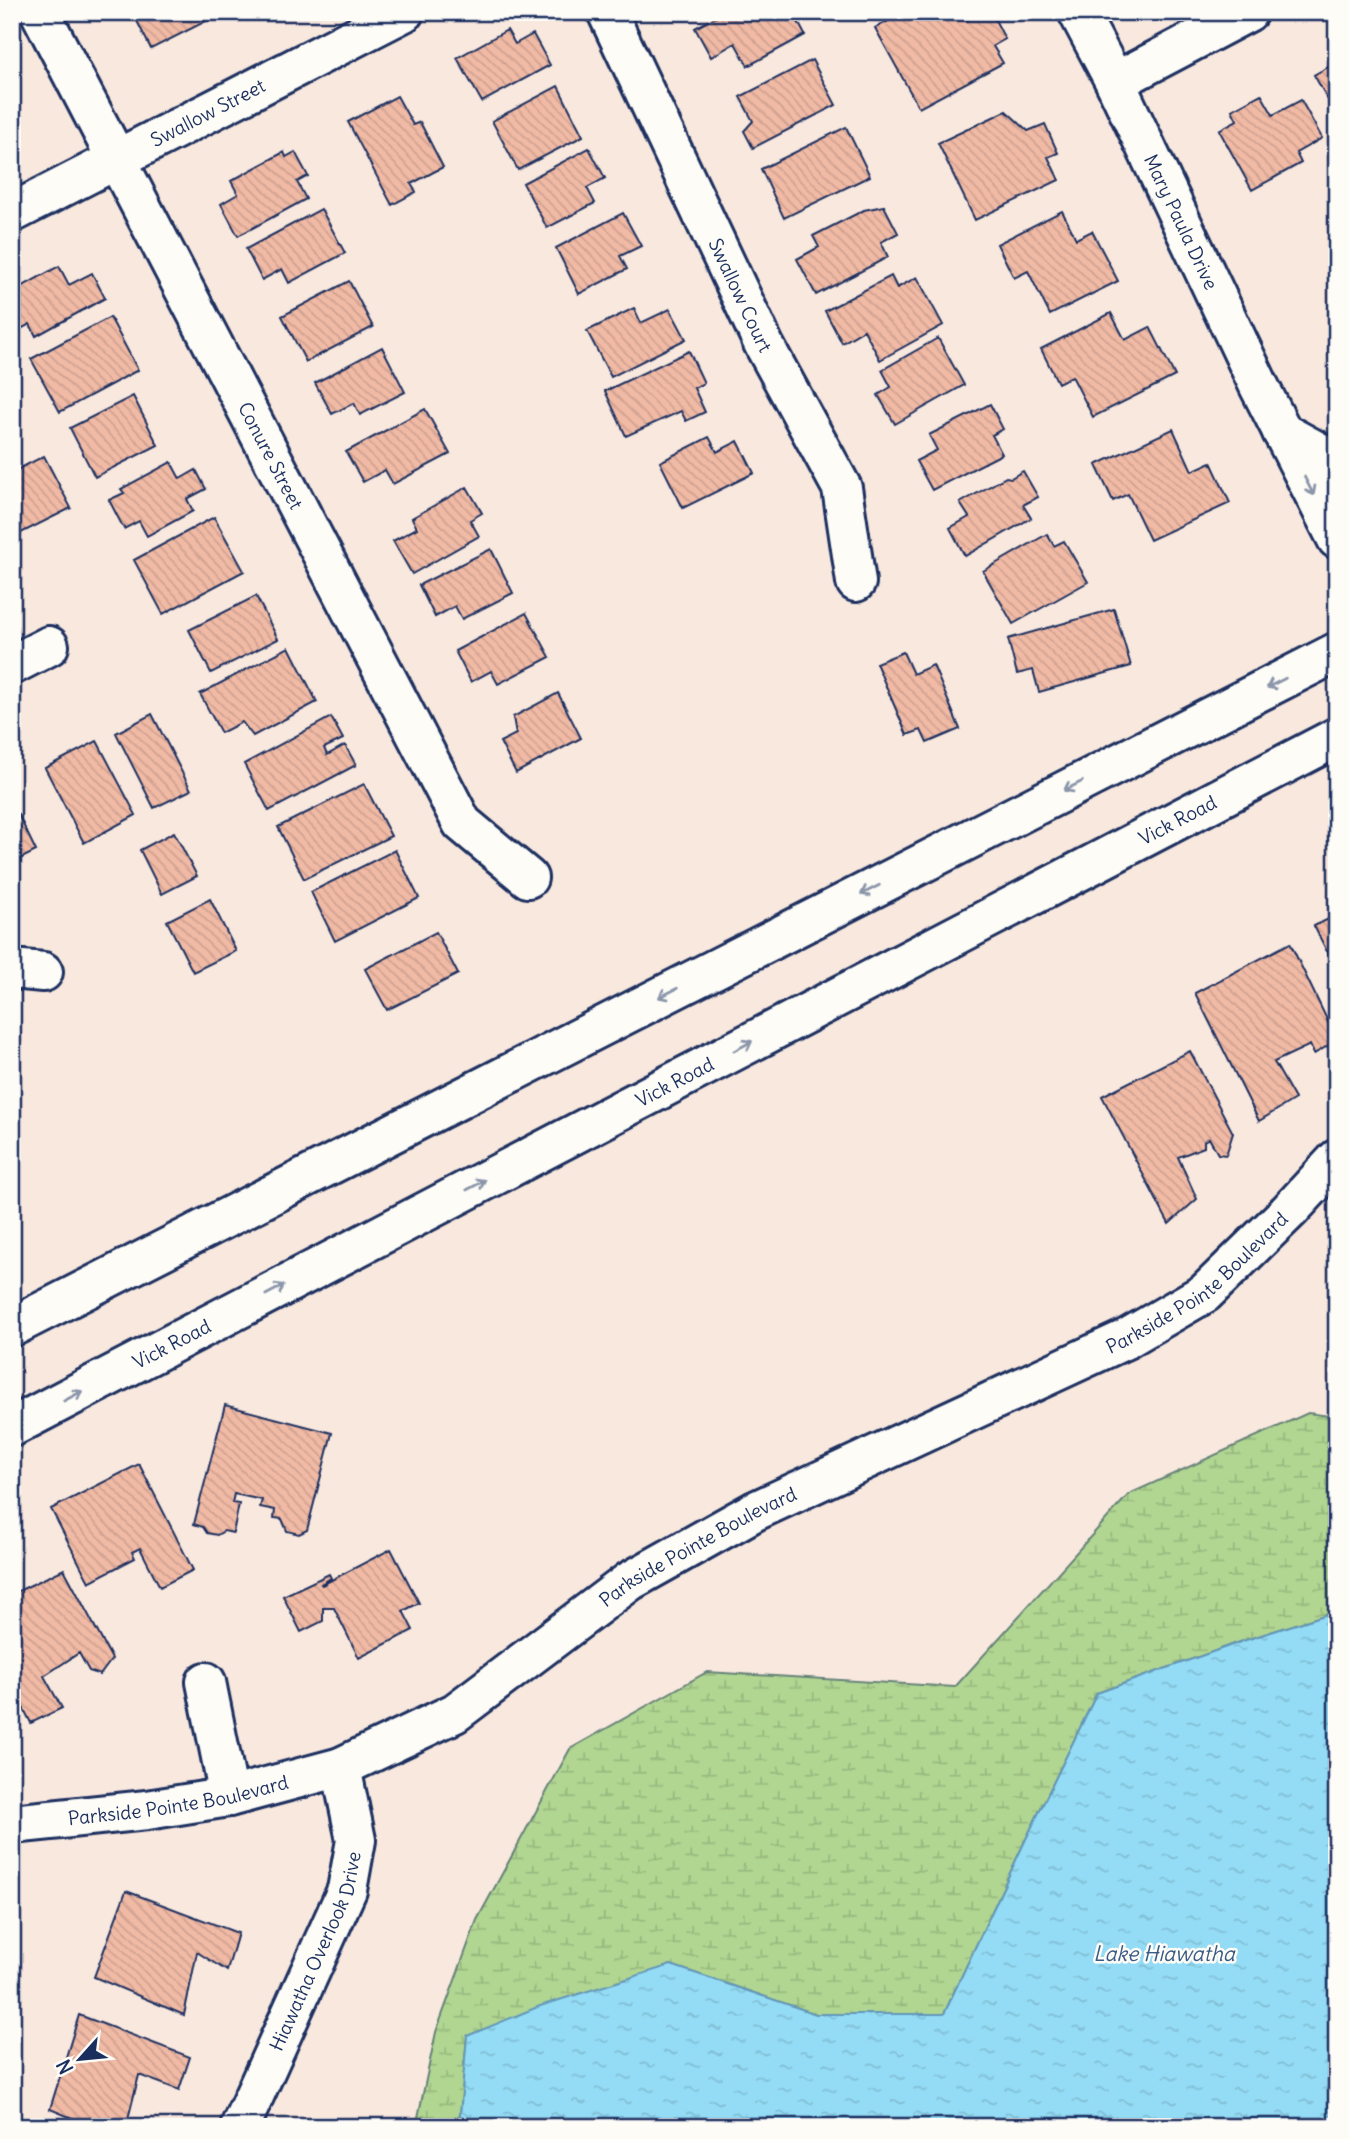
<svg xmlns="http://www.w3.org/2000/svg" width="1349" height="2139" viewBox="0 0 1349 2139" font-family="Delius,sans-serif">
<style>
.wetland{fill:url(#wetland-marsh);stroke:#668278;stroke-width:2}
.water{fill:url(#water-ripples);stroke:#6497b9;stroke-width:2}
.building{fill:url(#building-back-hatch);stroke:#1b2f5e;stroke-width:2}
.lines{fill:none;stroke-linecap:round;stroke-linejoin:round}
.street-casing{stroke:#1b2f5e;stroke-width:44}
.secondary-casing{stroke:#1b2f5e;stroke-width:44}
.street{stroke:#fdfcf7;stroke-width:38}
.secondary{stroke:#fdfcf7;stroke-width:38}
.oneway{stroke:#8c96aa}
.labels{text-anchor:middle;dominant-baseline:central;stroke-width:5;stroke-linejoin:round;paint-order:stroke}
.street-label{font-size:19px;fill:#1b2f5e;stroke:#fdfcf7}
.water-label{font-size:21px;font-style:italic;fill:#395a84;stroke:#fdfcf7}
</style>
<defs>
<pattern id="wetland-marsh" width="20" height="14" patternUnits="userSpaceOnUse" patternTransform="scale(1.75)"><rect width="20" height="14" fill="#b1d691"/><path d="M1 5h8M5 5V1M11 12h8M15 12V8" fill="none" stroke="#98b87f"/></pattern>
<pattern id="water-ripples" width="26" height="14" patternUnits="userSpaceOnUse" patternTransform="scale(1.75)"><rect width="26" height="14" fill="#94dcf5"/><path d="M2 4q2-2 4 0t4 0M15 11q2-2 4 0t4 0" fill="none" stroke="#7fbdd4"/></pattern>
<pattern id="building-back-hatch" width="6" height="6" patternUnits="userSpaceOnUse" patternTransform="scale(1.75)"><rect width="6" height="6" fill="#f1baa5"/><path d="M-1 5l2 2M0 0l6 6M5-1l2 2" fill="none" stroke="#cea090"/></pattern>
</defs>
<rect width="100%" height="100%" fill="#f9e8de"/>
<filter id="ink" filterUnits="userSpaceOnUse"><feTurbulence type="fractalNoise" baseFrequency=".0143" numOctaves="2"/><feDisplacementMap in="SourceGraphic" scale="14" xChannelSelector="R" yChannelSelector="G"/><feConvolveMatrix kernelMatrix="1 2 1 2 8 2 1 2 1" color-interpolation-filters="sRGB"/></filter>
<g filter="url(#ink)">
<path class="wetland" d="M1308 1413 1337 1417V1611L1246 1640 1097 1693 1025 1841 944 2014H816L671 1965 467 2036 459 2127H416L436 2032 477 1920 570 1749 707 1672 955 1687 1129 1494Z"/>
<path class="water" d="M1337 1611V2127H459L467 2036 540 2006 671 1965 816 2014H944L1025 1841 1097 1693 1246 1640Z"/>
<path class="building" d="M217 12 218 15 151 49 133 13Z
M725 12H793L805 35 748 66 735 43 711 57 695 28Z
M905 12H964L968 20 981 12H991L1005 39 993 46 1003 63 919 108 875 28Z
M507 30 515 44 533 34 550 65 482 102 457 58Z
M812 60 836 105 753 148 744 131 753 121 740 97Z
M1337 62V116L1314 75Z
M558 86 583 136 518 170 492 121Z
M1261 94 1273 115 1301 100 1322 138 1296 153 1301 163 1252 190 1219 130 1237 120 1232 110Z
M397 96 413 125 420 122 443 167 411 184 416 192 392 205 348 122Z
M1006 111 1028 131 1045 124 1058 153 1048 157 1059 180 975 220 938 143Z
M12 116 19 130 12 134Z
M846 127 870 176 784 218 761 169Z
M589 148 605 178 587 188 595 203 547 228 523 183Z
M284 152 286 157 295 152 308 176 297 182 306 199 238 236 221 204 238 194 231 181Z
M884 206 898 233 881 242 888 257 816 295 797 259 819 247 813 236 864 210Z
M321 209 345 253 289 283 282 269 262 280 246 249Z
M1062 211 1076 239 1092 231 1118 281 1050 315 1028 271 1014 278 997 244Z
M623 213 641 246 620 256 627 269 579 294 556 248Z
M59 266 69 285 92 273 105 298 36 336 30 324 15 332 12 327V292Z
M891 276 897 288 917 277 943 325 880 360 864 330 842 343 825 311Z
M349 281 373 327 306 362 282 316Z
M634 308 641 323 670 309 686 339 611 377 587 331Z
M1111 313 1125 340 1150 327 1175 376 1093 417 1072 376 1058 383 1041 349Z
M110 317 138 370 60 412 31 359Z
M938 338 964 385 895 424 878 395 891 387 882 370Z
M382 347 405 392 360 415 354 403 332 414 315 383Z
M689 351 704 383 694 388 705 412 686 421 681 411 626 436 605 391Z
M133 396 158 445 95 477 70 428Z
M990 404 1003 429 992 435 1002 454 932 490 916 461 937 450 929 435Z
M425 409 450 454 393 484 385 470 363 482 346 452Z
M1173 429 1192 471 1211 462 1230 503 1150 540 1128 494 1113 501 1096 465Z
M709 437 717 452 738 441 754 473 683 508 660 462Z
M44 456 71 508 17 535 12 527V472Z
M171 462 180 479 196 470 206 489 187 499 193 511 147 536 139 521 124 529 109 500 124 493 121 489Z
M1023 471 1038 497 1023 505 1031 518 965 556 950 528 969 517 960 503 1006 477 1011 478Z
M467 487 482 513 470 520 479 536 412 574 393 541 417 528 412 518Z
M214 517 244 571 163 614 134 560Z
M1047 534 1054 546 1064 541 1088 582 1013 624 983 571Z
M491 549 513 593 462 619 455 606 435 617 419 585Z
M256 596 278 639 211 673 189 630Z
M1114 609 1131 666 1039 692 1033 670 1017 674 1008 639Z
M526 613 550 657 498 684 491 671 471 682 455 651Z
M289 647 317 702 253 736 242 722 221 733 200 694Z
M903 652 913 674 933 665 960 729 927 743 921 730 907 735 876 663Z
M558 693 581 738 516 773 500 742 516 734 513 717Z
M152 714 191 790 154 808 116 733Z
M331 717 343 739 324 748 327 755 345 745 356 765 269 811 244 764Z
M97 741 136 815 84 843 45 768Z
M364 784 391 836 304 879 278 827Z
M18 814 36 851 12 863V817Z
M174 832 197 876 162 894 140 850Z
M395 850 419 898 335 941 311 892Z
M210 899 236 951 193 972 167 921Z
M1337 915V971L1314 926Z
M436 932 458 974 387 1010 365 969Z
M1290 943 1332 1030 1334 1042 1314 1054 1310 1045 1274 1062 1295 1099 1259 1121 1195 993Z
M1190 1051 1233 1133 1226 1155 1218 1154 1209 1138 1204 1141V1147L1178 1157 1197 1199 1169 1224 1102 1096Z
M225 1405 332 1433 307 1530 299 1534 287 1531 282 1519 274 1518 275 1510 260 1507 262 1500 234 1494 232 1503 239 1504 233 1533 224 1531 217 1535 207 1533 203 1527 194 1524Z
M139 1464 193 1570 160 1587 140 1548 132 1552 135 1558 89 1582 51 1509Z
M391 1549 419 1603 403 1611 413 1630 359 1658 334 1608H323V1621L301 1632 283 1596 329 1574 331 1578 321 1584 322 1585Z
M64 1569 112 1659 100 1675 89 1671 79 1653 44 1676 62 1708 31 1723 12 1686V1594Z
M126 1891 238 1933 227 1971 197 1952 184 2015 94 1977Z
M79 2015 190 2057 179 2090 139 2075 126 2127H94L50 2109Z"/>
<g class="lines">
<g class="street-casing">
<g id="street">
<path id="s1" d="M40 12 462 823 528 878"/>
<path id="s2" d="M607 12 764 345 842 488 856 582"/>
<path id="s3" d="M1078 12 1115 82 1259 386 1337 539"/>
<path d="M1115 82 1248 12"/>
<path id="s4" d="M12 213 404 12"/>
<path d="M1282 432 1337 462"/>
<path d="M12 665 49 646"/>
<path d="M12 969 43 972"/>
<path d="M206 1682 229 1797"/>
<path id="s5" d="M12 1824 147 1810 229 1797 341 1767 455 1713 630 1581 755 1511 1126 1339 1205 1293 1290 1210 1337 1159"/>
<path id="s6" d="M240 2127 347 1890 356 1840 341 1767"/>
</g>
</g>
<g class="secondary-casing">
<g id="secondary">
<path d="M12 1327 1337 652"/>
<path id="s7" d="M12 1427 1337 737"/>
</g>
</g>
<use href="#street" class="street"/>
<use href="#secondary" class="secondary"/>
</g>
<defs><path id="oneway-shaft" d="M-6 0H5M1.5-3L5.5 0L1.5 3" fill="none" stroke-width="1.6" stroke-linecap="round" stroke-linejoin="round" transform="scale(1.75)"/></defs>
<g class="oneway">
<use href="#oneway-shaft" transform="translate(1309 486) rotate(63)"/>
<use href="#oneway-shaft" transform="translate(1276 683) rotate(153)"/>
<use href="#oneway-shaft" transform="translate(1073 786) rotate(153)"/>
<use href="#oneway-shaft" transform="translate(870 890) rotate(153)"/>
<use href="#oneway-shaft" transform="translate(668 993) rotate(153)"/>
<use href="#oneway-shaft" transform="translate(743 1046) rotate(-28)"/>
<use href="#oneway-shaft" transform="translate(476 1185) rotate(-28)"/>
<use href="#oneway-shaft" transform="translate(275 1290) rotate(-28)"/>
<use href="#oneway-shaft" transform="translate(73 1396) rotate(-28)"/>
</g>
</g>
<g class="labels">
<g class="street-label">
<text stroke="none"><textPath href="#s4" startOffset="220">Swallow Street</textPath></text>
<text stroke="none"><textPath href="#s3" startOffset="234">Mary Paula Drive</textPath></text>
<text stroke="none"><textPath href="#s2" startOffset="313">Swallow Court</textPath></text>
<text stroke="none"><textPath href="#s1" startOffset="500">Conure Street</textPath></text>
<text stroke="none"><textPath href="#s7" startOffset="1314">Vick Road</textPath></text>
<text stroke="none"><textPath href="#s7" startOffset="747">Vick Road</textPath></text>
<text stroke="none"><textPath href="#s5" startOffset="1323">Parkside Pointe Boulevard</textPath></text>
<text stroke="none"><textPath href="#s7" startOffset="180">Vick Road</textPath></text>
<text stroke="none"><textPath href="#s5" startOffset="756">Parkside Pointe Boulevard</textPath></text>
<text stroke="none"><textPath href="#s5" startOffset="168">Parkside Pointe Boulevard</textPath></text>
<text stroke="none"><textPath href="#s6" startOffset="192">Hiawatha Overlook Drive</textPath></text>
</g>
<g class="water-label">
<text x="1164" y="1953">Lake Hiawatha</text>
</g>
</g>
<rect width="1349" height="2139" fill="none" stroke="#fdfcf7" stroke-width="42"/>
<rect x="21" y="21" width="1307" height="2097" fill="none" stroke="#1b2f5e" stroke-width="2.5" filter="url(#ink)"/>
<g transform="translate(80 2059) rotate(243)" stroke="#fdfcf7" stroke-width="5" paint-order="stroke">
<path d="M0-5L12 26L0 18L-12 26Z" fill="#1b2f5e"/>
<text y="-10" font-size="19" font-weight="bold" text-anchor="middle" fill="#1b2f5e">N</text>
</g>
</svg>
